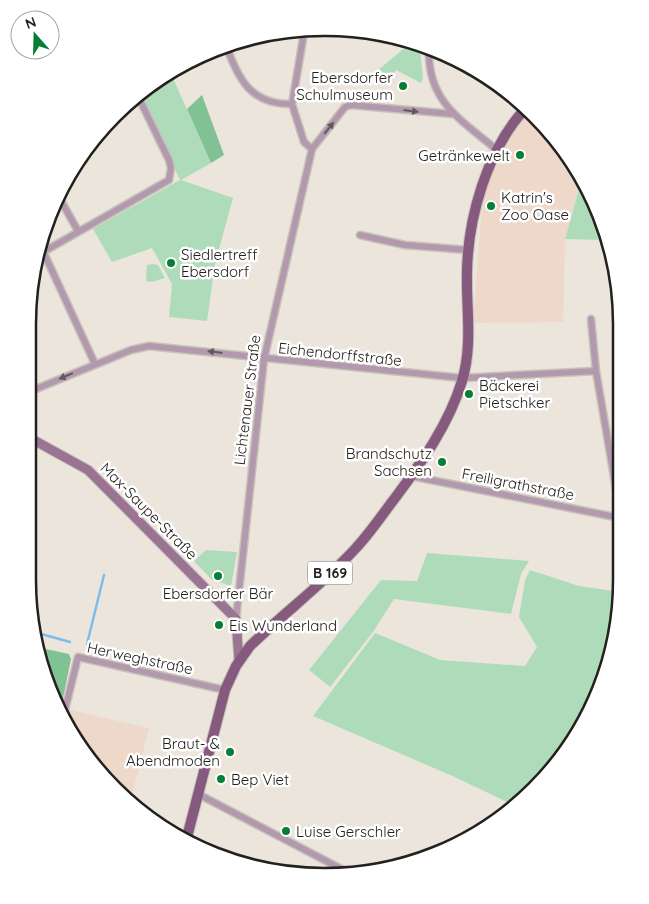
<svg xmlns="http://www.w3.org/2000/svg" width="649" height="904" viewBox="0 0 649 904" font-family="Quicksand,sans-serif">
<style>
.commercial{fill:#edd8ca}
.green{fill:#aedcba}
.forest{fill:#80c294}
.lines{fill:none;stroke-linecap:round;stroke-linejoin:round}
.stream{stroke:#7bbdeb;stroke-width:2.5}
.street-casing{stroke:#c7c2ba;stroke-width:9}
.secondary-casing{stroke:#c7c2ba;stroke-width:11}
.primary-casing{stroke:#c7c2ba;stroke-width:12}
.street{stroke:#b399ae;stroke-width:6}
.secondary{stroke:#9a7492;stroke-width:9}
.primary{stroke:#86597e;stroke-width:10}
.oneway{fill:#64575e}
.poi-dot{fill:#077e35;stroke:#fff;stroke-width:2}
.labels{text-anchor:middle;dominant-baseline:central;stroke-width:5;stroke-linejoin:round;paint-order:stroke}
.shield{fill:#fff;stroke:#656461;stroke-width:1}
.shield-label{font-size:14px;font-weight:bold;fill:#23211d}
.poi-label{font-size:15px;fill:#23211d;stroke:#fff;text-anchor:start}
.street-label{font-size:15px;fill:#23211d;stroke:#fff}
.rim{fill:none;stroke:#23211d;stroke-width:2.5}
</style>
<rect width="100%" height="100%" fill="#ebe5dc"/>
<path class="commercial" d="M521 108 548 129 582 179 565 239 563 322 473 323 485 168Z
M66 709 149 728 132 794 118 791 77 744 64 715Z"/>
<path class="green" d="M408 45 420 49 423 78 421 83 396 70 386 85 371 76Z
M172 76 211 163 181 180 233 198 215 264 207 321 169 317 172 284 152 248 112 262 93 229 180 180 140 95Z
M582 179 591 193 605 240 565 239Z
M153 264 158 265 165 278 152 282 146 281 147 265Z
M206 550 237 552 231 586 211 579 194 561Z
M427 553 529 561 521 574 511 614 394 599 373 632 330 687 309 670 381 580 417 581Z
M530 570 579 586 621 592V599L591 711 520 803 515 806 457 778 313 716 375 633 440 660 525 666 537 647 519 617 525 580Z"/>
<path class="forest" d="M202 95 224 155 211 163 187 109Z
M36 647 69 654 71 659 61 708 38 657Z"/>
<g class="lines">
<path class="stream" d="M34 632 70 642
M87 644 104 575"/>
<g class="street-casing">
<path id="street" d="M304 33 292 104 304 142 312 149
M226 45C238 79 251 105 292 104
M429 51C428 103 462 120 498 151
M59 197 78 231
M360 235 405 245 468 250
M43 251 95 364
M38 255 169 180 171 168 169 160 138 96
M591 319 596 371 620 512
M31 391 131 350 149 346 462 378 596 371
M411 476 620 518
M236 619 264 359 312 149 345 107 351 105 453 114
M64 714 78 657 225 690
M198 794 351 874"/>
</g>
<g class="secondary-casing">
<path id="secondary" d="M30 438 88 470 236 619 239 661"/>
</g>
<g class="primary-casing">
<path id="primary" d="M186 841 225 690 236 666 250 646C284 613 323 584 355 549 370 533 382 515 395 498 422 462 449 424 462 381 473 345 466 308 467 272 468 217 487 151 524 110"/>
</g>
<use href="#street" class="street"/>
<use href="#secondary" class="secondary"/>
<use href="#primary" class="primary"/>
</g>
<defs><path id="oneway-solid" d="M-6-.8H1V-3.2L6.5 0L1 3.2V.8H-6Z" transform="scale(1.25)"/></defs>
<g class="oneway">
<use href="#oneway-solid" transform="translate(411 111) rotate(7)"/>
<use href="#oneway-solid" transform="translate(329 128) rotate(-51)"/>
<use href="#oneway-solid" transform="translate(215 352) rotate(-173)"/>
<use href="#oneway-solid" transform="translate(66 376) rotate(157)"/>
</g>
<g class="poi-dot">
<circle cx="403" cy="86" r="5"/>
<circle cx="520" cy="155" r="5"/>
<circle cx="491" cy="206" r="5"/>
<circle cx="171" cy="263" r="5"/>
<circle cx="469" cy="394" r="5"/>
<circle cx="442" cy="462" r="5"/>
<circle cx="218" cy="576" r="5"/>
<circle cx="219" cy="625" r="5"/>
<circle cx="230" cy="752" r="5"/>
<circle cx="221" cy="779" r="5"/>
<circle cx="286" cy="831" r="5"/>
</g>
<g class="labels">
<rect class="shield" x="307.5" y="561.5" width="45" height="23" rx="4"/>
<g class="shield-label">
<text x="330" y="573">B 169</text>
</g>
<g class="poi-label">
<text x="393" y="77" text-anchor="end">Ebersdorfer<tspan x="393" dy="17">Schulmuseum</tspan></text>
<text x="510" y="155" text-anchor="end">Getränkewelt</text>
<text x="501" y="197">Katrin's<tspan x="501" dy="17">Zoo Oase</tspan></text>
<text x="181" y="254">Siedlertreff<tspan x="181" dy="17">Ebersdorf</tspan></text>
<text x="479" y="385">Bäckerei<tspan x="479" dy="17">Pietschker</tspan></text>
<text x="432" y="453" text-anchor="end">Brandschutz<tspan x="432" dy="17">Sachsen</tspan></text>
<text x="218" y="593" text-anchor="middle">Ebersdorfer Bär</text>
<text x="229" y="625">Eis Wunderland</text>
<text x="220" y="743" text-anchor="end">Braut- &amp;<tspan x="220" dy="17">Abendmoden</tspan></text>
<text x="231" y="779">Bep Viet</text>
<text x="296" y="831">Luise Gerschler</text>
</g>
<g class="street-label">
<text transform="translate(340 354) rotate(6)">Eichendorffstraße</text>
<text transform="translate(247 400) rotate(-83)">Lichtenauer Straße</text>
<text transform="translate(518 484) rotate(11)">Freiligrathstraße</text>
<text transform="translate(149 511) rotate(45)">Max-Saupe-Straße</text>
<text transform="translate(140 658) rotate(12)">Herweghstraße</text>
</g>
</g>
<path d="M0 0H649V904H0ZM324 36H325A288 288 0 0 1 613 324V580A288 288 0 0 1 325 868H324A288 288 0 0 1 36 580V324A288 288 0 0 1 324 36Z" fill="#fff" fill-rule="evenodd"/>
<path class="rim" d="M324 36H325A288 288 0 0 1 613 324V580A288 288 0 0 1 325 868H324A288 288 0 0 1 36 580V324A288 288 0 0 1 324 36Z"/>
<g transform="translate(35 35) rotate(340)"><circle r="24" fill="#ffffff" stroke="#a7a6a5"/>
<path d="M0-4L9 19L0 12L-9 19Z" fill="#077e35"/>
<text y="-8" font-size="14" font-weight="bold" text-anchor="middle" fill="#23211d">N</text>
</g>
</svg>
